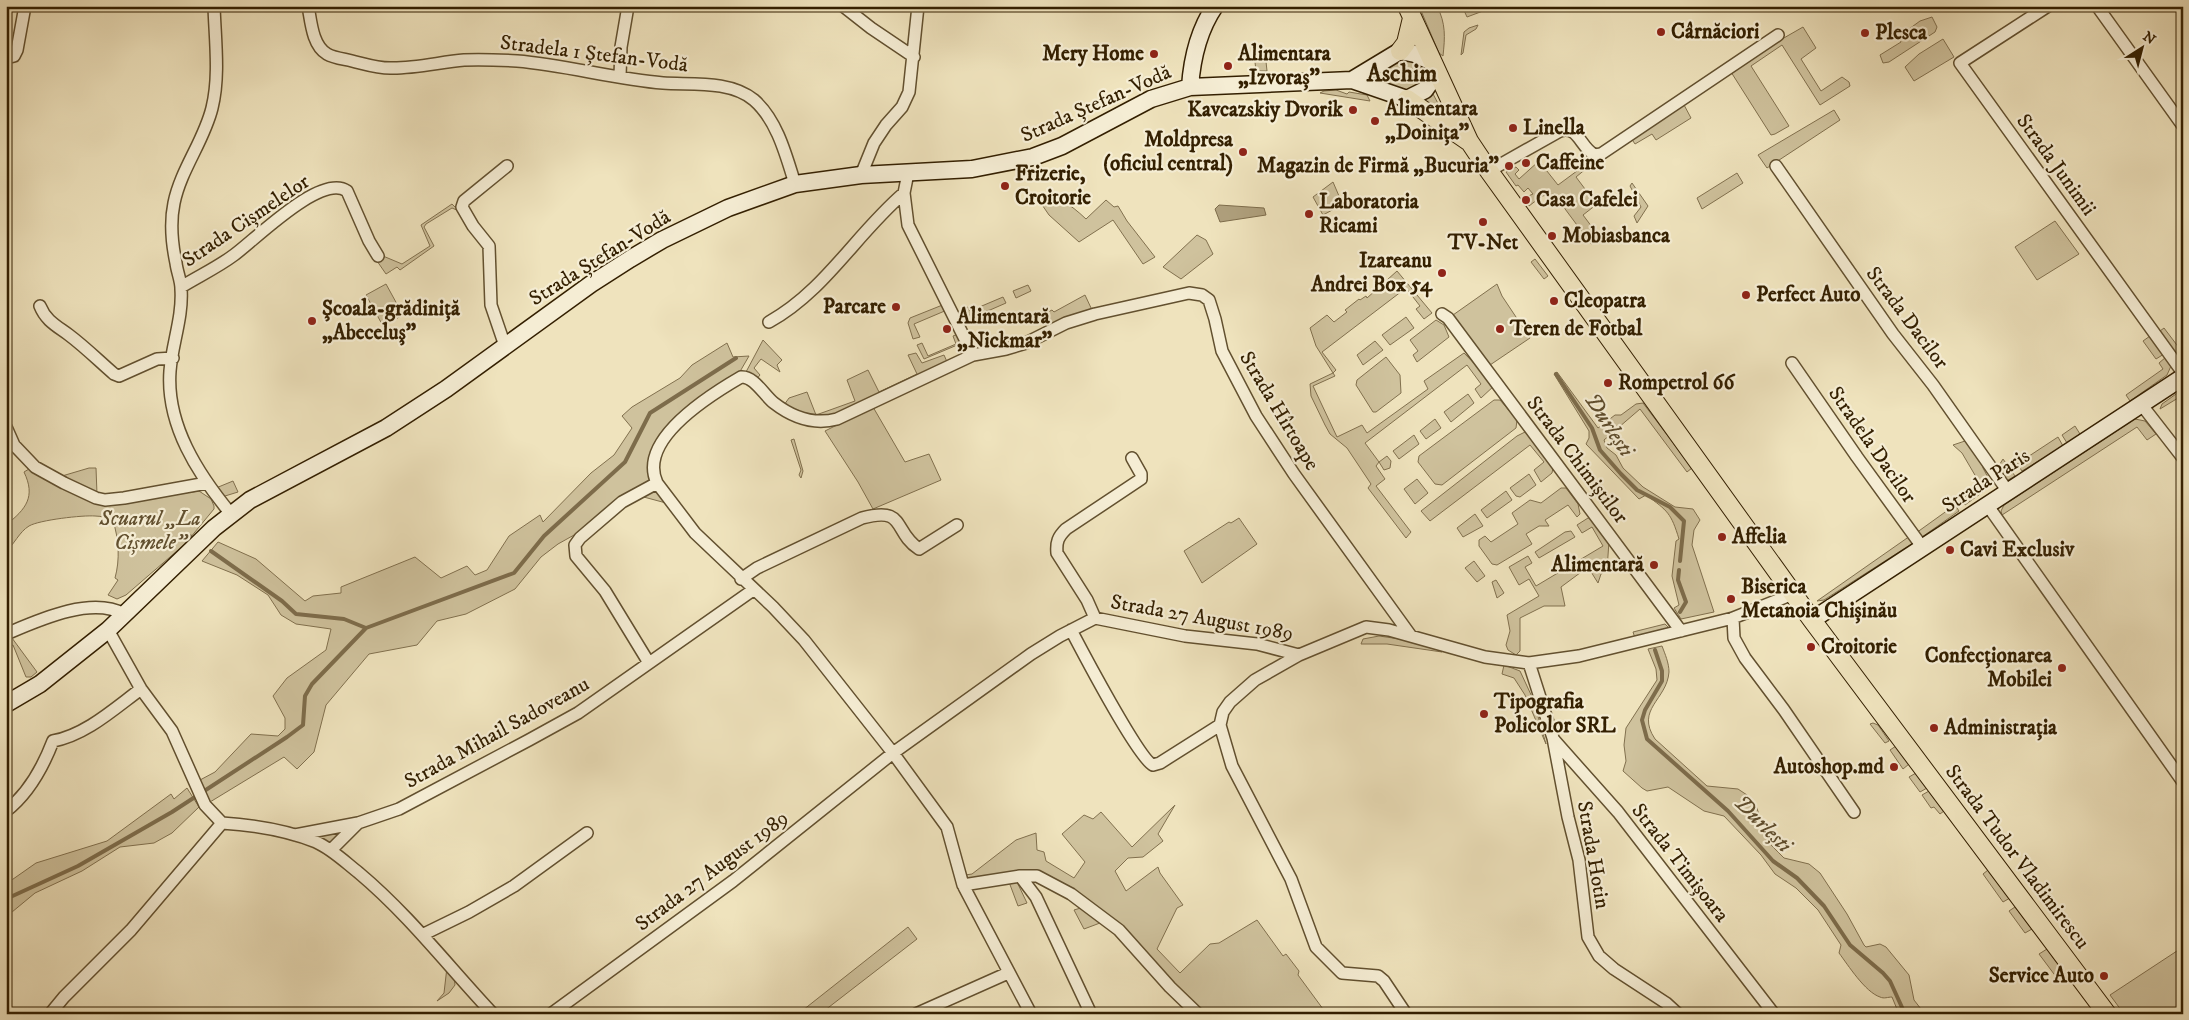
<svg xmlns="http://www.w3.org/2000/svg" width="2189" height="1020" viewBox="0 0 2189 1020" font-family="'IM FELL DW Pica',serif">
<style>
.green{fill:#cfc29d;stroke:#81704e}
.water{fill:#afa07d;stroke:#7d6c4b}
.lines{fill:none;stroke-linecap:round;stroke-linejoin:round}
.stream{stroke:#7d6c4b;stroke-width:4}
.street-casing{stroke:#62502f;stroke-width:14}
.secondary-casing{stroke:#331f00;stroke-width:19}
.primary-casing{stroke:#331f00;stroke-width:20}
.street{stroke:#f5edd4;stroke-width:11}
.secondary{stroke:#f5edd4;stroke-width:16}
.primary{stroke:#efe3bd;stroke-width:18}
.poi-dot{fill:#8f2418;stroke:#f5edd4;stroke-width:2}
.labels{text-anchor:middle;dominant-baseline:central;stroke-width:4.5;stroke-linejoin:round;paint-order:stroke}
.poi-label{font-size:21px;font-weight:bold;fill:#331f00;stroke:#f5edd4;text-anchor:start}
.street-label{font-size:21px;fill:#331f00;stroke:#f5edd4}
.park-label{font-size:21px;font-style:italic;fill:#62502f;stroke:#f5edd4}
.water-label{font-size:22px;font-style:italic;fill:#5e4c2c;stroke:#f5edd4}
.quarter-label{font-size:24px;font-weight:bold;fill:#331f00;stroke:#f5edd4}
</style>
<rect width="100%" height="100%" fill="#efe3bd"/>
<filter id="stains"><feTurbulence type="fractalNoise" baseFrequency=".004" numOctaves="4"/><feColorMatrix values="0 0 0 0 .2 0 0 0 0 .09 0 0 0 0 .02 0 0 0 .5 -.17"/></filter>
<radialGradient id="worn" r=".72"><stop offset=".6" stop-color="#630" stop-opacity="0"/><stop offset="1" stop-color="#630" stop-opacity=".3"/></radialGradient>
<path class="green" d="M1419 6H1437C1446 24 1445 37 1443 56L1439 53Z
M1462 6H1491V8L1467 17Z
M1932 17 1937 27 1935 32 1889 62 1883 63 1880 55 1901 42 1898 37 1920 21Z
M1478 25 1476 29 1466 35 1463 53 1461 55 1464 32 1469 28Z
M1803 27 1816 48 1801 59 1821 91 1842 77 1849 82 1850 86 1820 105 1782 45 1751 66 1789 126 1775 134 1771 135 1731 72 1756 54Z
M1943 39 1954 57 1914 81 1905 67 1919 54Z
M1265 52 1267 71H1256L1254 53Z
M1402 58H1408L1420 65 1422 73 1417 85 1407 90 1377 83 1375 74Z
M1336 90 1347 94 1349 92 1367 95 1370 101 1320 93 1324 91Z
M1431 90 1445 117 1418 102Z
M1683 103 1691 118 1656 140 1652 134 1635 144 1631 138Z
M1834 110 1840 120 1767 168 1758 155Z
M1539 161 1558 185 1585 165 1587 168 1576 177 1594 201 1608 191 1610 194 1583 215 1601 239 1591 244 1554 194 1542 196 1529 206 1526 197 1533 194 1528 188 1524 192 1518 185 1516 186 1506 172 1516 167 1519 170 1515 174 1519 179Z
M1737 173 1743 183 1702 209 1697 198Z
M1333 182 1339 196 1336 208 1323 215 1313 197Z
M1632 183 1648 206 1637 223 1634 216 1641 207 1630 186Z
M1034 193C1058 196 1069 203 1086 219L1106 200 1114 207 1118 206 1127 221 1155 257 1143 264 1113 220 1079 242 1049 215Z
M452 204 459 211 452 208 426 224 424 227 434 246 400 270 397 267 386 274 377 261 383 256 402 264 430 246 421 225Z
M2055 221 2079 254 2037 280 2015 247Z
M1197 235 1206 240 1213 254 1181 279 1163 267Z
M1535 259 1548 276 1544 279 1531 262Z
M1397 271 1432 313 1424 319 1416 309 1420 306 1406 288 1322 352 1336 370 1333 373 1335 376 1313 386 1337 437 1362 425 1367 433 1428 389 1424 381 1464 353 1495 385 1481 398 1475 389 1481 384 1467 365 1365 443 1379 462 1387 456 1391 461 1390 468 1384 470 1379 462 1376 466 1385 479 1376 486 1411 532 1406 538 1368 488 1371 484 1347 448 1330 434 1325 425 1311 396 1310 384 1333 373 1316 346 1310 328 1327 315 1334 322 1347 312 1345 310 1359 299 1360 300 1366 296 1367 298Z
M386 284 403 315 383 326 366 295Z
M1497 284 1502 296 1530 338 1490 365 1453 315Z
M1028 285 1031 291 1016 298 1013 291Z
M1085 295 1092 310 1049 325 1042 315 1052 310 1054 312Z
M1003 297 1006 303 990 310 966 316 964 308 968 307 970 311Z
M945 304 947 310 914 324 920 337 913 339 908 323 910 318Z
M1406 317 1414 328 1390 345 1382 335Z
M1436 320 1444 325 1449 337 1417 362 1413 355 1418 351 1410 340Z
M2164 328 2183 353V363L2178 360 2160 331Z
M958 334 962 343 924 359 917 345 922 343 928 356 956 344 953 336Z
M2150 336 2164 354 2156 359 2143 341Z
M763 340 782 360 777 365 780 372 761 359 754 368 760 375 755 381 746 372Z
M1375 341 1383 350 1363 365 1357 355Z
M727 343 733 357 749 356 738 375 675 420 649 469 650 481 583 530 558 544 541 557 515 589 466 614 437 621 417 645 369 654 326 705 314 752 297 769 284 757 210 802 200 780 215 772 251 734 278 736 285 729V718L273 696 287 678 326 650 331 629 296 624 281 615 268 595 237 575 202 561 218 542 256 559 305 601 313 596 341 593V587L415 557 441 578 467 566 475 575 487 570 509 536 540 515 543 522 591 473 614 455 632 428 622 416 632 407 680 378 692 365Z
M916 353 922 363 944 355 948 364 825 418 807 415 784 405 789 398 807 392 816 415 855 401 847 380 868 370 879 392 917 374 908 355Z
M1386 357 1400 375 1401 393 1376 412H1373L1356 385 1357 380Z
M2166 357 2171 366 2167 375 2130 401 2126 395 2163 369 2159 363Z
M1557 372 1598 428 1615 415H1621L1636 404 1643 403 1692 468 1687 472 1640 409 1604 440 1607 448 1616 455 1623 468 1643 487 1675 507 1693 509 1700 520 1694 530 1692 545 1714 612 1681 619 1674 608 1679 605 1672 576 1676 541 1679 539C1671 513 1668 511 1646 495L1639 499 1586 444 1589 438V431L1554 374Z
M2183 389V395L2160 409 2162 404Z
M1468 394 1474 403 1451 422 1444 412Z
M1494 400H1500L1517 420 1516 428 1442 485 1435 484 1418 462 1419 456Z
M873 407 905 462 929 454 941 480 873 509 858 482 825 431Z
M1435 419 1441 428 1426 439 1420 431Z
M2135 419 2145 421 2156 434 2147 440 2137 427 2002 515 2001 511 2004 505Z
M2075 426 2080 434 2067 443 2062 435Z
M1527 431 1536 441 1553 468 1552 473 1541 482 1534 470 1544 462 1530 445 1430 521 1421 511 1517 436Z
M1414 435 1419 444 1399 459 1393 451Z
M2058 437 2063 446 2022 471 2017 464Z
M794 439 803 471 801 478 799 475 801 470 791 440Z
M1968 440 1982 460 1983 468 1992 485 1965 505 1960 500 1977 488 1979 482 1962 453 1953 445Z
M2003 459 2015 476 2008 480 2002 476 1998 467Z
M89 468H96L97 494 62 476Z
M29 469 92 500 108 504 199 491 211 499 214 506V509L185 544 126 595 117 599 108 595 118 580 115 578C120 560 119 539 113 521 107 518 102 516 95 516 83 515 39 520 29 526 19 532 14 545 6 551V525C26 509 36 497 24 472Z
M1529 474 1536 485 1520 497 1516 496 1510 488Z
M1417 479 1428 493 1415 504 1404 489Z
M233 481 238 492 225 496 216 488Z
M656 487 666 503 640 496Z
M1561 488H1566L1578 504 1580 514 1577 517 1568 505 1545 520 1549 526H1539L1526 534 1532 544 1497 565 1492 564 1479 546V540L1485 536 1491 542 1518 524 1512 513 1530 500 1541 503Z
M1506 491 1512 500 1487 518 1481 510Z
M1955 505 1959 511 1922 537 1916 533Z
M1475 514 1483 526 1463 537 1457 528Z
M1239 518 1257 544 1202 583 1184 551 1229 522 1231 523Z
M1588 518H1591L1609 541 1607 570 1601 574 1598 583 1588 567 1561 587 1565 606H1544L1520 618V651L1516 655 1508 650 1506 645 1510 631 1507 615 1539 596 1529 579 1519 585 1509 567 1528 556 1532 563 1525 567 1536 586 1603 546 1592 527 1582 533 1577 525Z
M1571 531 1575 537 1539 558 1535 552 1565 532Z
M1910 536 1913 543 1824 600 1817 601Z
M1474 561 1485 576 1477 582 1465 568Z
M1496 580 1504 593 1497 598 1492 582Z
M1665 624 1668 627 1665 631 1635 638 1633 632Z
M1379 636 1400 639 1437 648 1442 652 1387 644H1361L1363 639Z
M12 638 37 672 31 677H26L13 645 6 647V641Z
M1662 646C1665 654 1669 663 1669 672 1667 700 1635 709 1655 739L1707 786 1738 789 1750 797 1756 805 1766 838 1772 846 1784 858 1809 864 1820 873 1847 914 1864 945 1866 947 1880 944 1886 947 1909 975 1914 1000 1921 1009 1933 1014H1899L1892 997C1888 997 1884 999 1880 997 1865 992 1848 965 1839 953L1841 945 1818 910 1796 888 1775 874 1761 855 1724 816 1704 811 1668 787 1647 791 1642 788 1623 771 1626 761 1624 745 1626 728 1657 680 1656 669 1648 649Z
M1504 665 1520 671 1533 699 1546 744 1525 695 1514 678 1502 674Z
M1873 723 1878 725 1889 741 1885 743 1870 724Z
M1896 746 1909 764 1903 769 1890 750Z
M1916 773 1927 788 1920 792 1909 777Z
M187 788 199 807 172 833 154 843 120 847 82 871 35 893 6 917V884L36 863 107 841 171 794 174 799Z
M1929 791 1944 811 1940 814 1934 807 1931 808 1922 795Z
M1175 805 1158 834 1163 841 1143 857 1128 858 1115 871 1126 891 1158 867 1160 873 1183 905 1177 908 1157 949 1180 973 1210 944 1219 943 1257 920 1283 956 1286 954 1299 971 1298 975 1323 1009 1317 1014H1203L1171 982 1122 927 1037 871 971 880 965 875 972 874 1016 840 1036 833 1037 850 1044 852 1046 861 1074 878 1085 862 1062 834 1084 815 1093 819 1101 812 1132 847Z
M347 829 332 844 319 839 315 834Z
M1988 870 2010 898 2003 902 1983 874Z
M1009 882H1017L1027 903 1018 906Z
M1084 907 1100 923 1084 929 1074 910Z
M2015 907 2032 929 2025 933 2009 911Z
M908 927 917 939 820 1014H798Z
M2183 947V1014H2124L2110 995Z
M2047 949 2068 978 2060 982 2039 954Z
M447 967 454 976 455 985 449 993 437 1001 444 993Z"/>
<path class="water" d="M1219 205 1264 208 1266 215 1220 222 1215 209Z"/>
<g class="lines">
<path class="stream" d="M1556 374 1592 428 1600 450 1621 474 1637 490 1670 507 1684 521 1680 561
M188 535 190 536
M211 551 282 601 296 614 344 619 366 628
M1679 570 1678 580 1686 602 1680 612
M1655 650 1662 671V681L1645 710 1642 720 1647 739 1728 811 1773 861 1797 878 1824 906 1850 945 1883 973 1890 981 1905 1014
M6 899 78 866 172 812 287 737 303 725 305 696 312 684 366 628 514 573 544 536 625 462 650 413 736 358"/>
<g class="street-casing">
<path id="street" d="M214 6C215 39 220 76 212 108 204 141 181 169 174 203 170 222 172 244 176 263 177 272 181 280 181 289 183 317 172 344 170 371 166 425 198 474 231 514
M308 6C311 21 312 45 327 54 334 58 344 59 352 61 365 64 379 69 393 68 417 68 441 62 464 60 482 59 500 60 517 61 566 65 614 79 663 83 691 85 730 80 754 100 777 120 786 155 795 184
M843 6 871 28 914 57
M2048 6 1960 63 2183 373
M2097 6 2183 126
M6 58 14 56 17 50 25 6
M620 76 621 47 628 6
M1776 166 1893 334 1933 385 2009 493
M1489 171 1560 131C1579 125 1580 148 1595 155L1601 154 1778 35
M908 173 904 193 908 225 973 355 1006 349 1026 343 1066 323 1095 314 1189 293 1202 295 1209 300 1215 319 1222 351 1256 416 1294 474 1411 636
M861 175 874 143 886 125 902 107 909 92 918 6
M181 287C199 276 218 267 234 255 256 239 321 173 347 191L369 241 378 256
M40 306C46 321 57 326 69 335 85 347 99 361 114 374L119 376 157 359 173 358
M1442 314 1448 318 1681 631
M769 322C825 291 856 234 904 193
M505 346 491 305 489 246 473 226 462 207 464 201 507 166
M973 355 837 419C814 425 792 417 774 403 764 395 754 376 741 377 710 395 637 440 657 483L695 533 773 607 804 640 893 753 947 827 963 885 1031 1014
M1792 363 1857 457 1923 548
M2141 404 2183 458
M6 427 14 445 35 467 64 483 96 498 105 500 124 498 207 483
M1988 506 2183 782
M741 579 757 568 862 518C907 506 892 531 919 549L957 525
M1095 618 1087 600 1057 553C1056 542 1058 537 1066 529L1141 479V474L1132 458
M1733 618 1734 638 1745 658 1784 710 1854 812
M108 630 141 689 172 731 205 805 222 823
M1071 630C1082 651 1139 759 1153 765L1160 763 1220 725 1223 712 1230 702 1255 680 1299 655 1366 627 1389 630 1485 657 1529 663 1579 656 1733 618 1793 594
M6 634C39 620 91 596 124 614
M649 663 605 591 576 556 575 545 580 538 622 502 657 483
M1529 663 1553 738 1568 817 1579 860 1588 937 1599 956 1614 969 1666 1003 1678 1014
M1220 725 1232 766 1291 879 1316 947 1342 973 1378 976 1384 981 1406 1014
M1554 740 1618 812 1774 1014
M6 811C28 794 43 767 53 741 86 735 115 708 141 689
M222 823C253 825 286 830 316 842 332 849 345 862 359 873 409 915 448 966 493 1014
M295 835 358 823 399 809 529 740 578 713 753 590
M331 850 358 823
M1020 876H1037L1071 894 1119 930 1170 987 1198 1014
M963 885 1020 876 1036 897 1091 1014
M424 934 469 912 514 886 587 833
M50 1014 64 997 131 930 222 823
M551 1014 733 881 893 753 1031 654 1060 636 1095 618 1185 636 1257 644 1299 655
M916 1014 1008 973"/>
</g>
<g class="secondary-casing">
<path id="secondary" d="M1352 80 1400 51 1415 54 1432 62
M1190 87C1192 58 1198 31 1215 6
M1812 620 2183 377
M6 704 40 684 108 630 214 528 250 500 386 428 446 389 591 284 630 259 662 240 728 208 795 184 861 175 972 169 1033 157 1062 146 1151 99 1190 87 1352 80 1407 99 1425 90 1437 73"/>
</g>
<g class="primary-casing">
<path id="primary" d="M1407 6 1469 141 1489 171 1812 620 2107 1014
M1400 51 1406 43 1412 18
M1407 99 1468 141"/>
</g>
<use href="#street" class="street"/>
<use href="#secondary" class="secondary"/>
<use href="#primary" class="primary"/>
</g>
<g class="poi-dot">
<circle cx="1661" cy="32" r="5"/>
<circle cx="1865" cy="33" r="5"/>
<circle cx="1154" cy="54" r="5"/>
<circle cx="1228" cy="66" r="5"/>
<circle cx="1353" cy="110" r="5"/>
<circle cx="1375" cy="121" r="5"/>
<circle cx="1513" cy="128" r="5"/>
<circle cx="1243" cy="152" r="5"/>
<circle cx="1526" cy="163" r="5"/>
<circle cx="1509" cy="166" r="5"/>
<circle cx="1005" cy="186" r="5"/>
<circle cx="1526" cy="200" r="5"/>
<circle cx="1309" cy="214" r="5"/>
<circle cx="1483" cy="222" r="5"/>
<circle cx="1552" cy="236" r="5"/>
<circle cx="1442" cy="273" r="5"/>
<circle cx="1746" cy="295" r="5"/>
<circle cx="1554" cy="301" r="5"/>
<circle cx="896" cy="307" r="5"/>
<circle cx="312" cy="321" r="5"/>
<circle cx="947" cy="329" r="5"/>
<circle cx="1500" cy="329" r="5"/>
<circle cx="1608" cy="383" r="5"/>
<circle cx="1722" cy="537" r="5"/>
<circle cx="1950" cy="550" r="5"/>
<circle cx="1654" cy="565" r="5"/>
<circle cx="1731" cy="599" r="5"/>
<circle cx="1811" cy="647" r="5"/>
<circle cx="2062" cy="668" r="5"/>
<circle cx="1484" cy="714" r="5"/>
<circle cx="1934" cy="728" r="5"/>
<circle cx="1894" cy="767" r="5"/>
<circle cx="2104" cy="976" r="5"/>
</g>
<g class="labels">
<g class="poi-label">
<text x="1671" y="32">Cârnăciori</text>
<text x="1875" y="33">Plesca</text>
<text x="1144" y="54" text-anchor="end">Mery Home</text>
<text x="1238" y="54">Alimentara<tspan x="1238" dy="24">„Izvoraș”</tspan></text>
<text x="1385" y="109">Alimentara<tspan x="1385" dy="24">„Doinița”</tspan></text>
<text x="1343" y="110" text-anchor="end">Kavcazskiy Dvorik</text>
<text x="1523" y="128">Linella</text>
<text x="1233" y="140" text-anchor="end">Moldpresa<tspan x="1233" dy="24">(oficiul central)</tspan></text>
<text x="1536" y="163">Caffeine</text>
<text x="1499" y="166" text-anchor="end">Magazin de Firmă „Bucuria”</text>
<text x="1015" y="174">Frizerie,<tspan x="1015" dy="24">Croitorie</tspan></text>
<text x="1536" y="200">Casa Cafelei</text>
<text x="1319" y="202">Laboratoria<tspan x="1319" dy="24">Ricami</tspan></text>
<text x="1562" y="236">Mobiasbanca</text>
<text x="1483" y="243" text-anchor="middle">TV-Net</text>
<text x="1432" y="261" text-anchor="end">Izareanu<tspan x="1432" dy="24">Andrei Box 54</tspan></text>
<text x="1756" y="295">Perfect Auto</text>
<text x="1564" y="301">Cleopatra</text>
<text x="886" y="307" text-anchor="end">Parcare</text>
<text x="322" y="309">Şcoala-grădiniţă<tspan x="322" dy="24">„Abeceluş”</tspan></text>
<text x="957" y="317">Alimentară<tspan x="957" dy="24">„Nickmar”</tspan></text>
<text x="1510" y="329">Teren de Fotbal</text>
<text x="1618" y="383">Rompetrol 66</text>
<text x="1732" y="537">Affelia</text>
<text x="1960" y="550">Cavi Exclusiv</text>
<text x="1644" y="565" text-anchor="end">Alimentară</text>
<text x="1741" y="587">Biserica<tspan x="1741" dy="24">Metanoia Chișinău</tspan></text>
<text x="1821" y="647">Croitorie</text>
<text x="2052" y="656" text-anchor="end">Confecționarea<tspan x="2052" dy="24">Mobilei</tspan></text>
<text x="1494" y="702">Tipografia<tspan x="1494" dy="24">Policolor SRL</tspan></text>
<text x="1944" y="728">Administrația</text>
<text x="1884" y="767" text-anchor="end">Autoshop.md</text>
<text x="2094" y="976" text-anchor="end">Service Auto</text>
</g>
<g class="street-label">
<text transform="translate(594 54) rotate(7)">Stradela 1 Ștefan-Vodă</text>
<text transform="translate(1096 104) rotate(-24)">Strada Ștefan-Vodă</text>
<text transform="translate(2056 165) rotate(54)">Strada Junimii</text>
<text transform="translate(246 221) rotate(-34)">Strada Cișmelelor</text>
<text transform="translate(600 258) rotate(-32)">Strada Ștefan-Vodă</text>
<text transform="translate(1907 318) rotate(53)">Strada Dacilor</text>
<text transform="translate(1279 411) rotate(59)">Strada Hîrtoape</text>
<text transform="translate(1872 445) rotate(55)">Stradela Dacilor</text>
<text transform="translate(1577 460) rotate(53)">Strada Chimiștilor</text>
<text transform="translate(1986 481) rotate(-33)">Strada Paris</text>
<text transform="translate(1202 618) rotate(10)">Strada 27 August 1989</text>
<text transform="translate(497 733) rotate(-29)">Strada Mihail Sadoveanu</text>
<text transform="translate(1593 855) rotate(80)">Strada Hotin</text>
<text transform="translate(2017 857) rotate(53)">Strada Tudor Vladimirescu</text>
<text transform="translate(1680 863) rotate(52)">Strada Timișoara</text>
<text transform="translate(712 871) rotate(-37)">Strada 27 August 1989</text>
</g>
<g class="park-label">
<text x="150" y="519">Scuarul „La<tspan x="150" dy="24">Cișmele”</tspan></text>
</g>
<g class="water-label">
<text transform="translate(1609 425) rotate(57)">Durlești</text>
<text transform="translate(1763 824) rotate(45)">Durlești</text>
</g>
<g class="quarter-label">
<text x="1402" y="74">Aschim</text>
</g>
</g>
<rect width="2189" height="1020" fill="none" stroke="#efe3bd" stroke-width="25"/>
<rect x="8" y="8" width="2174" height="1005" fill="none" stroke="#331f00" stroke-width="2.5"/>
<rect x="12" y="12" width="2164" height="995" fill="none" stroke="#331f00"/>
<g transform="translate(2142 48) rotate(36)" stroke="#f5edd4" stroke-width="4" paint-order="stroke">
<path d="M0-4L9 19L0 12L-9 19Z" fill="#331f00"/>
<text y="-8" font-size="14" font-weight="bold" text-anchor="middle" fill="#331f00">N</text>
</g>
<rect width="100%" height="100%" filter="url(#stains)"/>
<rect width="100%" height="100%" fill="url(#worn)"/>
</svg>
